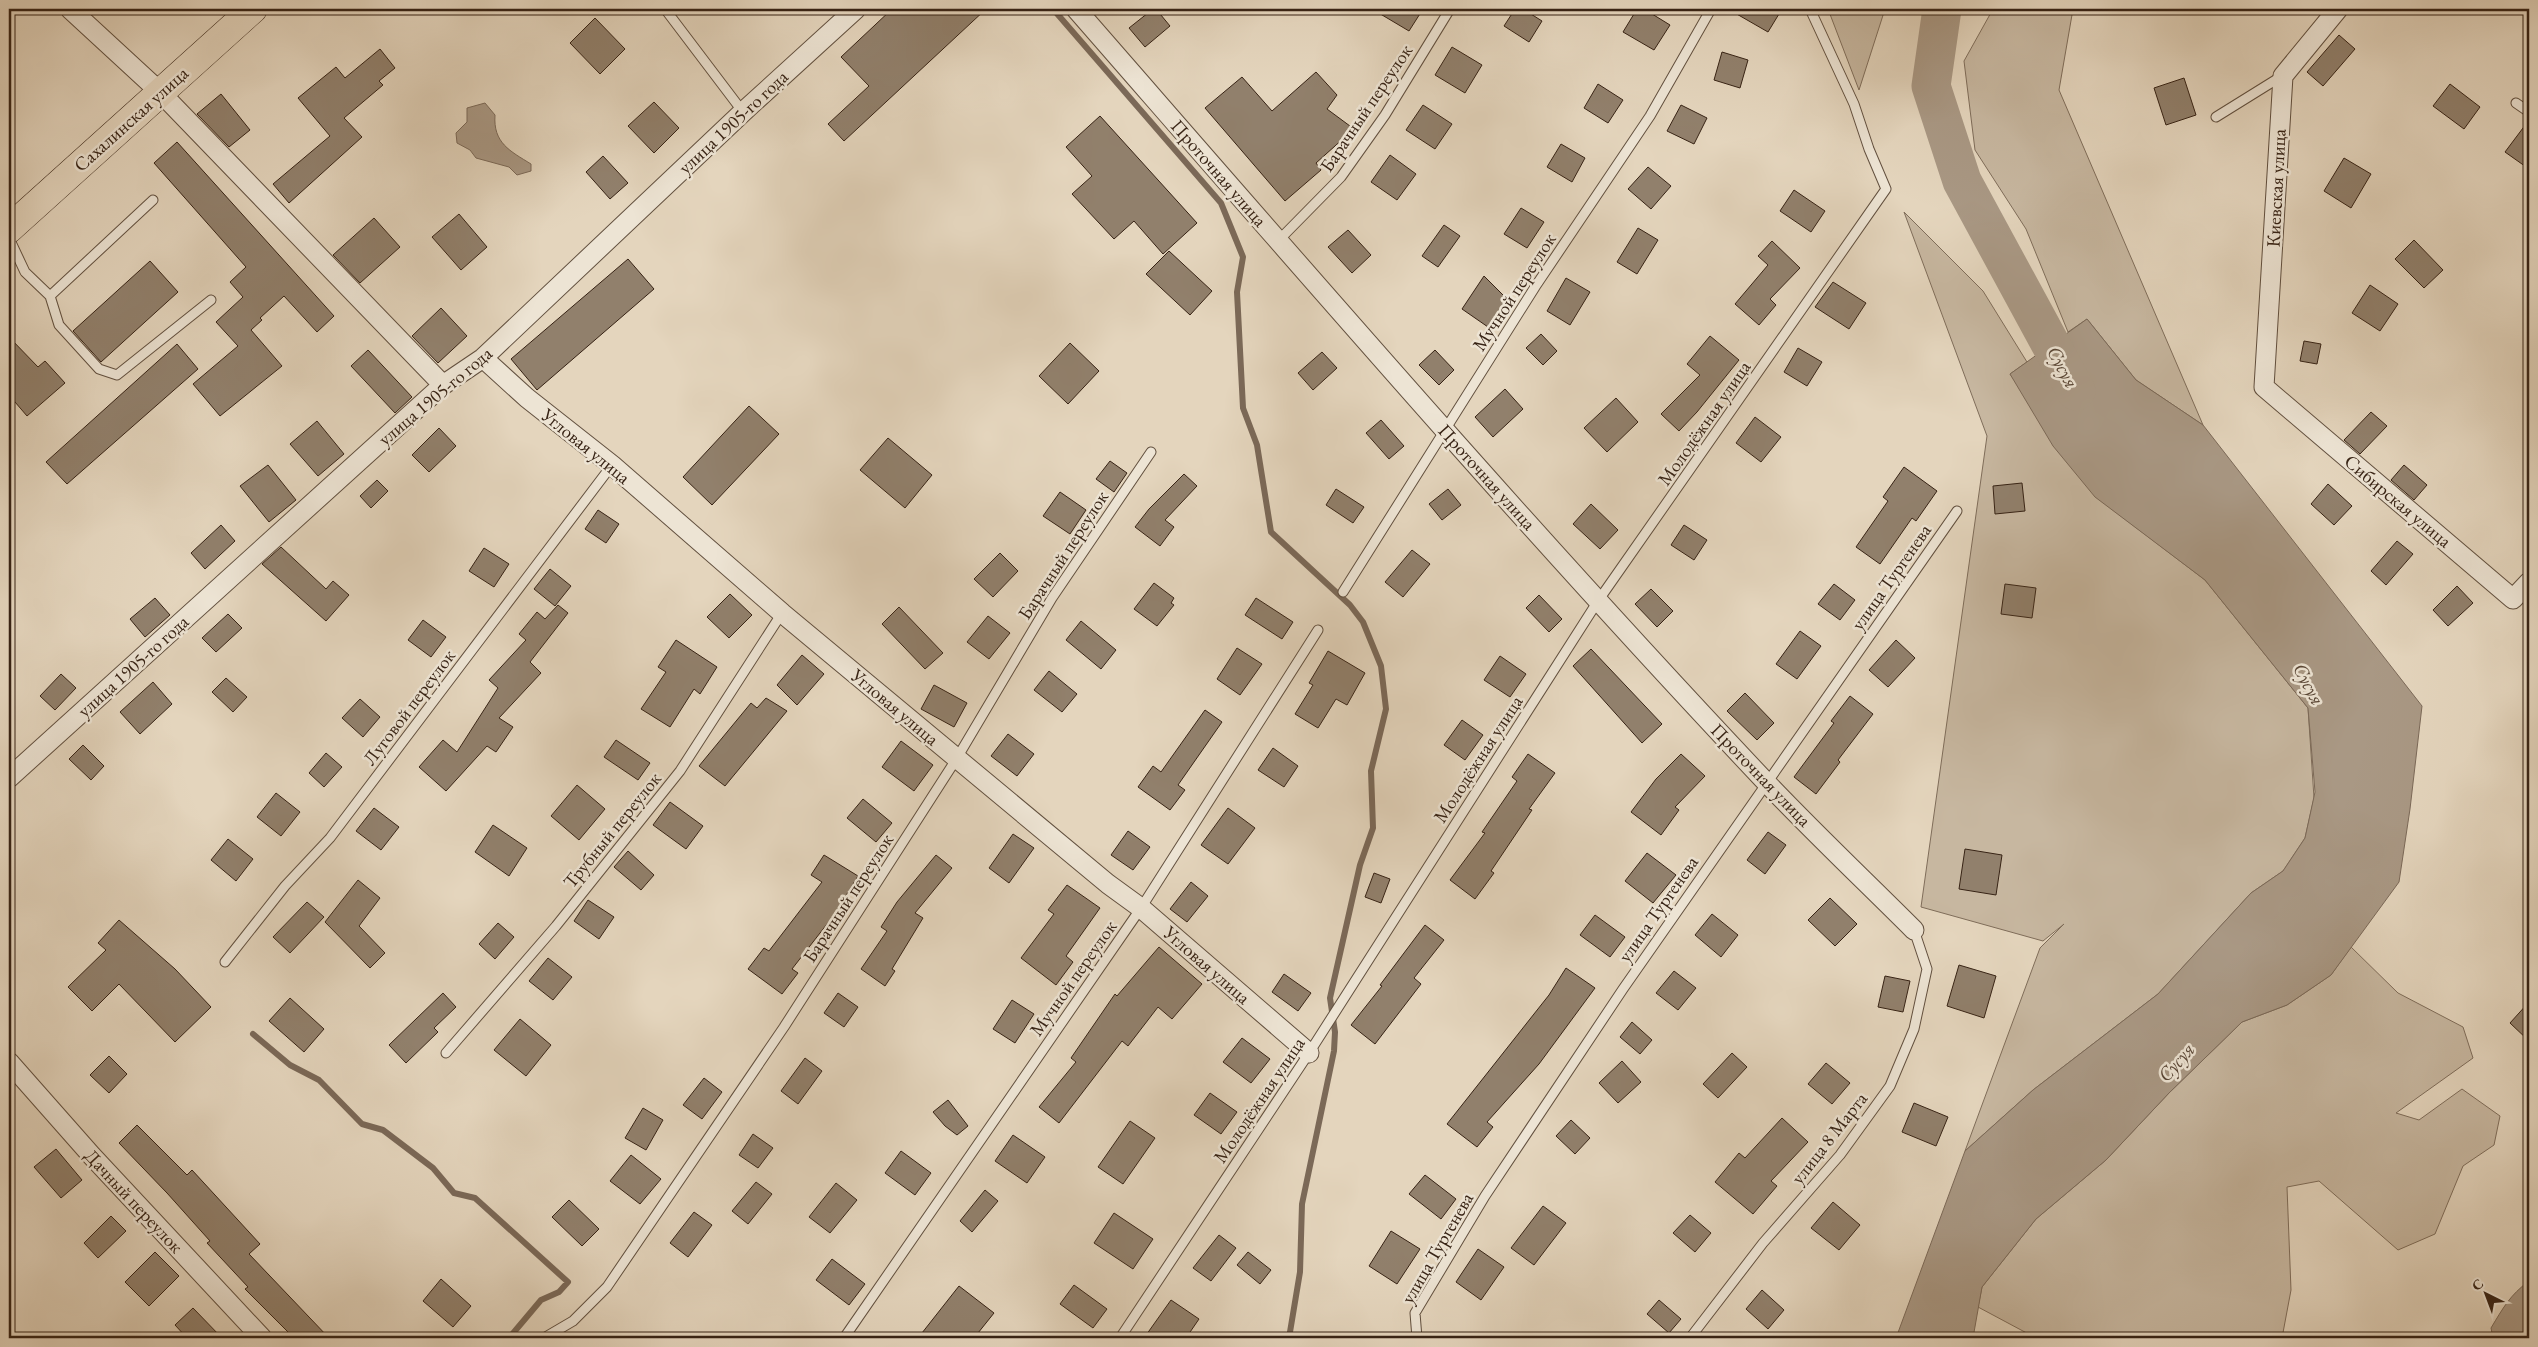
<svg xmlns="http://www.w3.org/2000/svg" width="2538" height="1347" viewBox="0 0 2538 1347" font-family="'EB Garamond',serif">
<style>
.green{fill:#c7b7a0;stroke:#7f6d5a}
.water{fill:#a99884;stroke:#7b6958}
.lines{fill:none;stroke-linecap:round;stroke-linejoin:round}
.stream{stroke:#7b6958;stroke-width:6}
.river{stroke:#a99884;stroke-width:39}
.building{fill:#91806c;stroke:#372315}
.lane-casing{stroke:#62503f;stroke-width:11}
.street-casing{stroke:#62503f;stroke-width:21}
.primary-casing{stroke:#372315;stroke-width:29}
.lane{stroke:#ede4d4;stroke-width:9}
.street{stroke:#ede4d4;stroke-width:19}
.primary{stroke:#e4d5bd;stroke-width:28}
.labels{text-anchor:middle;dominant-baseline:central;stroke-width:5;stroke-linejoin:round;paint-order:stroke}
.street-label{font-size:19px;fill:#372315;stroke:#ede4d4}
.water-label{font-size:20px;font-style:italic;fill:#594636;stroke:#ede4d4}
</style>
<rect width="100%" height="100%" fill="#e4d5bd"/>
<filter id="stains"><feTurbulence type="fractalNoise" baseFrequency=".004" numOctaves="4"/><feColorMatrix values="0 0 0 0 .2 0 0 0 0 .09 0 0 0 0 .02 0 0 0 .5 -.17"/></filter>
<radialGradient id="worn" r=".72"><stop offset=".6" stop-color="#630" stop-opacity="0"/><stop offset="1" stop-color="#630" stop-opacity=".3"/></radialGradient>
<path class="green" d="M1828 9H1885L1859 90Z
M1993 9H2073L2059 90 2203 425 2136 380 2087 319 2068 332 2026 229 1975 150 1964 61Z
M1904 212 1983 291 2027 362 2010 374 2096 497 2205 580 2308 708 2314 798 2305 838 2283 871 2251 893 2158 994 2033 1090 1965 1151 2040 948 2064 924 2043 941 1921 907 1987 436Z
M2351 947 2398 993 2463 1027 2473 1058 2396 1113 2419 1120 2462 1089 2500 1116 2494 1145 2463 1166 2435 1234 2398 1250 2319 1181 2287 1187 2291 1290 2282 1338H2036L1978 1307 1982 1287 2036 1219 2106 1160 2169 1093 2242 1022 2287 1005 2331 975Z"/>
<path class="water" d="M485 103 495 115C493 143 510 151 531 164V171L517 175 509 167 476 158 470 150 457 143 456 133 467 122V108Z
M2087 319 2136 380 2203 425 2422 706 2410 809 2399 882 2331 975 2287 1005 2242 1022 2169 1093 2106 1160 2036 1219 1982 1287 1973 1338H1896L1965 1151 2033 1090 2158 994 2251 893 2283 871 2305 838 2315 792 2308 708 2205 580 2095 497 2053 446 2010 374Z
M2529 1281V1338H2493L2491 1328C2503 1308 2510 1295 2529 1281Z"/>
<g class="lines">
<path class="stream" d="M1053 9 1221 203 1243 257 1237 292 1243 408 1257 445 1271 532 1350 605 1363 622 1381 666 1386 709 1371 771 1373 828 1360 865 1330 998 1335 1032 1334 1051 1302 1204 1300 1272 1289 1338
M253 1034 290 1065 319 1080 362 1124 383 1130 433 1168 454 1193 475 1198 568 1282 559 1292 541 1300 509 1338"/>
<path class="river" d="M1942 9 1931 86 1962 181 2076 391"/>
</g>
<path class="building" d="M892 9H986L844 141 828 124 869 86 841 57Z
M1153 9H1156L1170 26 1145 47 1129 28Z
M1372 9H1423L1409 31Z
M1515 9H1523L1542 21 1529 42 1504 26Z
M1637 9H1644L1670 25 1654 50 1623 32Z
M1728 9H1782L1768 32Z
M595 18 625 49 600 74 570 43Z
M2339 35 2355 49 2323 86 2307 72Z
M1452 47 1482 65 1465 93 1435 75Z
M380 49 395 68 379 81 383 85 344 118 362 137 289 203 273 184 330 136 298 98 336 67 345 78Z
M1722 52 1748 60 1740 88 1714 80Z
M1316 72 1337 95 1327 109 1354 129 1316 163 1321 170 1285 201 1205 108 1242 77 1272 111Z
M2184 78 2196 115 2166 125 2154 88Z
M1598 84 1623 100 1608 123 1584 108Z
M2450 84 2480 107 2464 129 2433 106Z
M221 94 250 130 229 147 197 114Z
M654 102 679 128 654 153 628 126Z
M1423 105 1452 124 1435 149 1406 130Z
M1681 105 1707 118 1694 144 1667 131Z
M1100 116 1197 223 1163 254 1134 221 1114 239 1072 194 1092 176 1066 147Z
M2529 120V169L2505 152Z
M177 142 334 316 317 332 284 296 260 318 262 320 251 330 282 366 220 416 193 384 238 346 216 322 243 297 230 282 246 267 154 163Z
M1561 144 1585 158 1572 182 1547 167Z
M1390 155 1416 174 1397 200 1371 182Z
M603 156 628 183 610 199 586 172Z
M2344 158 2371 174 2351 208 2324 191Z
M1648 167 1671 186 1651 209 1628 189Z
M1794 190 1825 211 1811 232 1780 211Z
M1521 208 1544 222 1527 248 1504 234Z
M459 214 487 247 461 270 432 237Z
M374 218 400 247 360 283 333 255Z
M1444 225 1460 236 1438 267 1422 256Z
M1638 228 1658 240 1637 274 1617 262Z
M1348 230 1371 255 1352 273 1328 247Z
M2414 240 2443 270 2424 288 2395 259Z
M1772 241 1800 268 1770 299 1776 305 1759 325 1735 304 1768 265 1758 256Z
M1169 251 1212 291 1190 315 1146 274Z
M628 259 654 289 537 390 511 359Z
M150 261 178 292 101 362 73 331Z
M1484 276 1507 299 1488 327 1462 309Z
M1566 278 1590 292 1570 325 1547 311Z
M1833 282 1866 303 1849 329 1815 307Z
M2370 285 2398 304 2380 331 2352 313Z
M441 308 467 336 438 363 412 336Z
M1541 334 1557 351 1543 365 1526 348Z
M1710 336 1739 360 1697 412 1679 431 1661 414 1700 375 1687 364Z
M9 337 38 367 45 361 65 383 27 416 9 395Z
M2304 341 2321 344 2317 364 2300 361Z
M1070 343 1099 371 1068 404 1039 376Z
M177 344 198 369 67 484 46 462Z
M1798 348 1822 362 1807 386 1784 372Z
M368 350 412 397 395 413 351 366Z
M1435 350 1454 370 1439 385 1419 365Z
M1322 352 1337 368 1313 390 1298 373Z
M1505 389 1523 409 1493 437 1475 417Z
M1616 398 1638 422 1607 452 1584 428Z
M749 406 779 434 712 505 683 477Z
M2371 412 2387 426 2360 454 2344 440Z
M1755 417 1781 437 1761 462 1736 443Z
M1381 420 1404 446 1389 459 1366 433Z
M317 421 344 454 318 476 290 444Z
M439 428 456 446 429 472 412 455Z
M888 438 932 475 905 508 860 470Z
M1110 461 1127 473 1114 492 1096 479Z
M268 465 296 500 269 522 240 486Z
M2404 465 2427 485 2414 500 2391 480Z
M1904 467 1937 491 1916 521 1912 518 1880 564 1856 547 1888 501 1883 497Z
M1184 474 1197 486 1165 520 1174 527 1160 546 1135 527 1149 509Z
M377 480 388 491 371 508 360 496Z
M2022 483 2025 511 1995 514 1993 486Z
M2328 484 2352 506 2334 525 2311 504Z
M1336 489 1364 507 1353 523 1326 505Z
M1448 489 1461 505 1442 520 1429 504Z
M1060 492 1086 510 1070 534 1043 516Z
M1591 504 1618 530 1600 549 1573 524Z
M598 510 619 524 606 543 585 529Z
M221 525 235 541 205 569 191 553Z
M1684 525 1707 540 1694 560 1671 545Z
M2397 541 2413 554 2386 585 2371 571Z
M281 547 326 589 333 581 349 595 326 621 262 564Z
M484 548 509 564 494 587 469 571Z
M1412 550 1430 564 1403 597 1385 582Z
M1000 553 1018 571 993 597 974 579Z
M550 569 571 586 555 606 534 589Z
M1154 583 1174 598 1171 603 1174 605 1157 626 1134 609Z
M1834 584 1855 600 1840 620 1818 604Z
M2005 584 2036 588 2032 618 2001 614Z
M2457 586 2473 603 2448 626 2433 610Z
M1651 589 1673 611 1657 627 1635 604Z
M730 594 752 615 729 638 707 617Z
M1539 595 1562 619 1549 632 1526 608Z
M155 598 170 615 145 637 130 619Z
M1256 598 1293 622 1282 639 1245 615Z
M558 605 568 613 530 662 541 673 499 718 513 727 496 752 487 746 446 791 419 767 443 740 457 752 498 688 489 680 526 640 519 634 537 612 545 619Z
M899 607 943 653 925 669 882 624Z
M228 614 242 628 216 652 202 638Z
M988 616 1010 633 989 659 967 642Z
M423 620 446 637 431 657 408 640Z
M1081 621 1116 650 1101 669 1066 640Z
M1800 631 1821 646 1797 679 1776 664Z
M676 640 717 667 700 694 694 689 670 727 641 709 666 672 658 667Z
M1896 640 1915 658 1888 687 1869 670Z
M1237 648 1262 664 1240 695 1217 679Z
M1591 649 1662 724 1642 743 1573 666Z
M1328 651 1365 673 1347 705 1336 699 1318 728 1295 714 1313 685 1309 683Z
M802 655 824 674 797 705 777 685Z
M1500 656 1526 674 1510 697 1484 680Z
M1049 671 1077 694 1062 712 1034 690Z
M61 674 76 688 55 710 40 696Z
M226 678 247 697 233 712 212 692Z
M153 682 172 704 140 734 120 712Z
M934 685 967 703 954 727 921 709Z
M1745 693 1774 723 1757 740 1727 711Z
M1850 696 1873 714 1838 760 1840 762 1816 794 1794 777 1834 723 1831 721Z
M766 698 787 711 725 786 699 766 751 703 757 708Z
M360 699 380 717 363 737 342 718Z
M1205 710 1222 722 1178 785 1185 790 1170 810 1138 787 1153 766 1161 772Z
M1462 720 1483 735 1465 760 1444 745Z
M1008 734 1034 754 1017 776 991 756Z
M616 740 650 763 638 780 604 757Z
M901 741 933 765 914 791 882 767Z
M83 745 104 766 91 780 69 759Z
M1273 748 1298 766 1284 787 1258 770Z
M326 753 342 767 324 787 309 773Z
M1528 754 1555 773 1529 809 1532 810 1491 871 1494 873 1475 899 1450 880 1485 833 1482 832 1517 781 1512 777Z
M1681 754 1705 776 1675 807 1679 810 1661 835 1631 812 1656 779Z
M577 785 605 809 579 840 551 816Z
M276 793 300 812 281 836 257 817Z
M863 799 892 823 876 842 847 818Z
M670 802 703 826 686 849 653 825Z
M374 808 399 827 381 850 356 831Z
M1228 808 1255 828 1228 864 1201 845Z
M493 825 527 848 509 876 475 852Z
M1128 831 1150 847 1133 870 1111 855Z
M1768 832 1786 845 1765 874 1747 860Z
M1013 834 1034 848 1009 883 989 868Z
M228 839 253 859 236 881 211 860Z
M1965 849 2002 855 1996 895 1959 889Z
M628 851 654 875 641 890 614 867Z
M1647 853 1676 875 1653 903 1625 881Z
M824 855 858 876 834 915 792 969 798 973 782 994 748 969 764 948 769 951 822 882 811 875Z
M936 855 952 868 915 913 923 918 892 969 895 971 885 986 861 969 887 931 881 927 897 902Z
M1374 873 1390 879 1381 903 1365 897Z
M358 880 380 898 359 926 385 953 370 968 325 922Z
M1191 882 1208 896 1187 922 1170 909Z
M1067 885 1100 908 1066 956 1073 962 1056 985 1021 958 1054 914 1048 910Z
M1830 898 1857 924 1835 946 1808 920Z
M588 900 614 917 599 939 574 921Z
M307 902 324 917 290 953 273 937Z
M1712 914 1738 935 1721 957 1695 935Z
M1595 915 1625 937 1610 957 1580 935Z
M119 920 175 969 211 1007 175 1042 119 984 92 1011 68 987 106 950 98 943Z
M498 923 514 937 495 959 479 944Z
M1425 925 1444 940 1414 978 1421 984 1375 1044 1351 1025 1382 986 1380 985Z
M1159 947 1202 984 1172 1019 1158 1007 1128 1046 1122 1041 1059 1123 1039 1107 1076 1062 1071 1058 1115 994 1117 996Z
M548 958 572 977 553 1000 529 981Z
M1959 965 1996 976 1984 1018 1947 1006Z
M1566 968 1595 988 1539 1064 1487 1122 1493 1127 1477 1147 1447 1124 1549 995Z
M1674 971 1696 988 1678 1010 1656 993Z
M1284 974 1311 993 1298 1011 1272 992Z
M1885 976 1910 981 1903 1012 1878 1007Z
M443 993 456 1007 434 1028 438 1032 406 1063 389 1045Z
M838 993 858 1007 844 1027 824 1013Z
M290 998 324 1029 304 1052 269 1021Z
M1012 1000 1034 1014 1015 1043 993 1029Z
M2529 1002V1041L2510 1023Z
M520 1019 551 1045 526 1076 494 1050Z
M1632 1022 1652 1040 1640 1054 1620 1037Z
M1242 1038 1270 1059 1251 1083 1223 1062Z
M1732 1053 1747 1067 1718 1098 1703 1084Z
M109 1056 127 1074 109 1093 90 1075Z
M805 1058 822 1071 798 1104 781 1091Z
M1622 1061 1641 1082 1618 1103 1599 1083Z
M1826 1063 1850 1083 1832 1104 1808 1084Z
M704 1078 722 1092 702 1119 683 1105Z
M1210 1093 1237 1112 1221 1134 1194 1115Z
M948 1100 968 1126 957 1135 945 1126 933 1112Z
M1914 1103 1948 1117 1936 1146 1902 1132Z
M643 1108 663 1120 646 1150 625 1138Z
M1782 1118 1808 1142 1771 1181 1777 1186 1753 1214 1715 1182 1739 1153 1745 1158Z
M1571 1120 1590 1138 1575 1154 1556 1136Z
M1130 1121 1155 1138 1123 1184 1098 1167Z
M137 1125 187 1175 192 1170 260 1244 249 1254 329 1338H294L245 1289 248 1287 207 1243 210 1241 167 1193 119 1143Z
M753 1134 773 1148 758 1168 739 1155Z
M1013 1135 1045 1157 1027 1183 995 1161Z
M56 1149 82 1180 61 1198 34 1167Z
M901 1151 931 1173 915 1195 885 1173Z
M631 1155 661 1179 640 1204 610 1181Z
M1425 1175 1456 1199 1441 1219 1409 1194Z
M756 1182 772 1194 748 1224 732 1211Z
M836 1183 857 1200 830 1233 809 1217Z
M985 1190 998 1201 972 1232 960 1221Z
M569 1200 599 1229 582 1246 552 1217Z
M1833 1202 1860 1225 1839 1250 1811 1228Z
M1543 1206 1566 1223 1534 1265 1511 1248Z
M694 1212 712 1225 688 1257 670 1243Z
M1114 1213 1153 1239 1133 1269 1094 1243Z
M1690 1215 1711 1233 1695 1252 1673 1233Z
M111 1216 126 1231 98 1258 84 1243Z
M1391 1231 1420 1249 1397 1284 1369 1266Z
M1219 1235 1236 1248 1211 1281 1193 1268Z
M1478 1249 1504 1267 1481 1300 1456 1282Z
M155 1252 179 1276 149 1306 125 1282Z
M1248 1252 1271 1270 1260 1284 1237 1265Z
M832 1259 865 1284 849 1305 816 1280Z
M441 1279 471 1306 453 1327 423 1301Z
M1074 1285 1107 1309 1093 1328 1060 1304Z
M959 1286 994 1313 974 1338H918Z
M1762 1290 1784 1310 1768 1329 1746 1309Z
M1171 1300 1199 1319 1186 1338H1144Z
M1659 1300 1681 1319 1669 1333 1647 1314Z
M193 1308 222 1338H187L175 1325Z"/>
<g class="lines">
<g class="lane-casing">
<path id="lane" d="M665 9 743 112
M2516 103 2529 112
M2216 117 2282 76
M9 238 25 272 50 296 59 325 99 369 117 375 211 300
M1278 241 1341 177 1385 115 1450 9
M50 296 153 200
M1343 592 1535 287 1650 116 1711 9
M225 962 285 886 330 838 612 465
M446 1053 556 926 680 771 782 613
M544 1338 573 1321 607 1287 784 1027 957 758 1052 598 1151 452
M844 1338 1141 908 1318 630
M1120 1338 1309 1053 1598 601 1886 189 1869 149 1854 104 1810 9
M1417 1338 1415 1313 1485 1196 1623 989 1957 511
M1690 1338 1763 1243 1840 1155 1890 1086 1914 1029 1927 969 1914 930"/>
</g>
<g class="street-casing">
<path id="street" d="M70 9 160 92 443 385
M1076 9C1302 268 1527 529 1763 779 1812 831 1864 880 1914 930
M2338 9 2283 76 2264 387 2513 599 2529 582
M483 358 527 398 612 465 782 613 1108 884 1141 908 1309 1053
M9 778 443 385 483 358 743 112 856 9
M9 1062 92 1156 262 1338"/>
</g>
<g class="primary-casing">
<path id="primary" d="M9 229 253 9"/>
</g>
<use href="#lane" class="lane"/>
<use href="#street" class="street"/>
<use href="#primary" class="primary"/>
</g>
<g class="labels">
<g class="street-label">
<text transform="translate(1366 108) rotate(-56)">Барачный переулок</text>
<text transform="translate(131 119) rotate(-42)">Сахалинская улица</text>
<text transform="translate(733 122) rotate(-43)">улица 1905-го года</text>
<text transform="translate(1219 173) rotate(49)">Проточная улица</text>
<text transform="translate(2276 188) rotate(-87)">Киевская улица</text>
<text transform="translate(1514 292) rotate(-57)">Мучной переулок</text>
<text transform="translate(435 396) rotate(-40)">улица 1905-го года</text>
<text transform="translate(1704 423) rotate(-55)">Молодёжная улица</text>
<text transform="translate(586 446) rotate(39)">Угловая улица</text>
<text transform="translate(1487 477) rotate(48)">Проточная улица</text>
<text transform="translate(2398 501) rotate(40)">Сибирская улица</text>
<text transform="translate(1063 555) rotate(-57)">Барачный переулок</text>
<text transform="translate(1891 577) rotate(-55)">улица Тургенева</text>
<text transform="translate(133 666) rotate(-42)">улица 1905-го года</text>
<text transform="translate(409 707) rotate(-53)">Луговой переулок</text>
<text transform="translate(895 707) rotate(40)">Угловая улица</text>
<text transform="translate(1478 759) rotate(-57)">Молодёжная улица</text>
<text transform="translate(1761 775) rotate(46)">Проточная улица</text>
<text transform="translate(612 830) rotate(-51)">Трубный переулок</text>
<text transform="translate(848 898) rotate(-57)">Барачный переулок</text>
<text transform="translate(1658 909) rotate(-55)">улица Тургенева</text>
<text transform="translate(1207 965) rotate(41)">Угловая улица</text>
<text transform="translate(1073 978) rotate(-55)">Мучной переулок</text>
<text transform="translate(1259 1100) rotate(-56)">Молодёжная улица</text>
<text transform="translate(1829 1138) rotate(-52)">улица 8 Марта</text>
<text transform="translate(134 1201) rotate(47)">Дачный переулок</text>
<text transform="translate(1437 1248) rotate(-60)">улица Тургенева</text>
</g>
<g class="water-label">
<text transform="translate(2063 367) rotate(62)">Сусуя</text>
<text transform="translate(2309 684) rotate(62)">Сусуя</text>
<text transform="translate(2176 1062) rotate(-49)">Сусуя</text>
</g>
</g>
<rect width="2538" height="1347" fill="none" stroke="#e4d5bd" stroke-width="30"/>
<rect x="10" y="10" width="2518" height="1327" fill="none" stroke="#372315" stroke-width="2.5"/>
<rect x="15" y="15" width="2508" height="1317" fill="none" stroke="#372315"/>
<g transform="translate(2486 1294) rotate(318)" stroke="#ede4d4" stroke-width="4" paint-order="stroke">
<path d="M0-4L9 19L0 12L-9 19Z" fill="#372315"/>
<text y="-8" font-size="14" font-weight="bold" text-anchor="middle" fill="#372315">С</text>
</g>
<rect width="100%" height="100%" filter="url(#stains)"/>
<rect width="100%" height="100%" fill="url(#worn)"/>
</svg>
